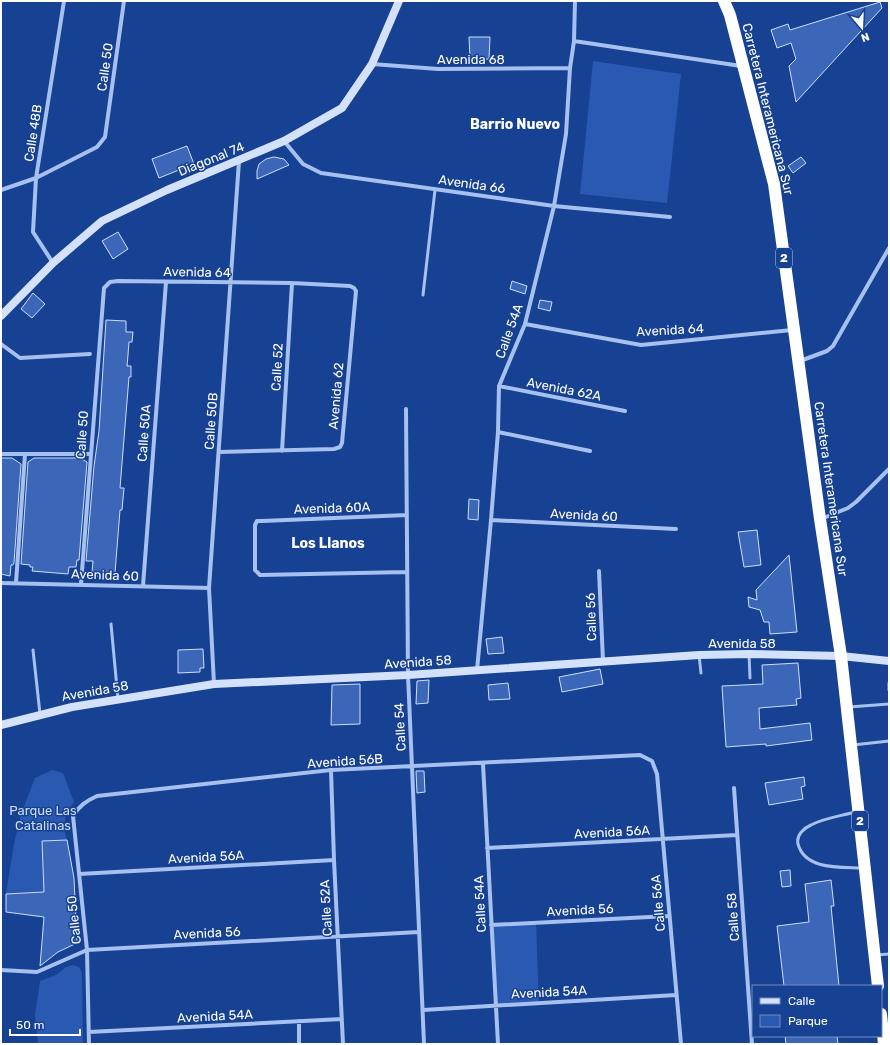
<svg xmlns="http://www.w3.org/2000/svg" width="890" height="1045" viewBox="0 0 890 1045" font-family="Rubik,sans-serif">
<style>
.green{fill:#2a59b1}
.building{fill:#3c67b9;stroke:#cddefb}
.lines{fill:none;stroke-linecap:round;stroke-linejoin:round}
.lane{stroke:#a6c0f0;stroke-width:3}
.street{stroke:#a6c0f0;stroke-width:4}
.secondary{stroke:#d4e1fb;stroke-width:8}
.highway{stroke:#fff;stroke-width:12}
.labels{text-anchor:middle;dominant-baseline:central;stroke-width:3;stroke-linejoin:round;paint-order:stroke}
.shield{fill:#174192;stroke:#b9c6de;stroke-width:1}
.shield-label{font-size:12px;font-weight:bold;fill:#fff}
.street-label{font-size:13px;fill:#fff;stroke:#174192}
.park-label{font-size:13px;fill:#cddefb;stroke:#174192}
.neighbourhood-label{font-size:14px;font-weight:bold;fill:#fff;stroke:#174192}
</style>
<rect width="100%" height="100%" fill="#174192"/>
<path class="green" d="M593 61 681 74 667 203 580 194Z
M52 770 63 773 74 802 66 813 64 829 67 840 42 841 44 892 6 894 14 844 21 814 35 778Z
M536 923 539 1003 495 1005 491 925Z
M73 965 79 967 82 972 83 1044H38L35 1015 40 981 56 975 66 967Z"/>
<path class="building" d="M880 2 882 8 796 102 789 66 796 59 791 43 777 48 771 30 788 24 790 30Z
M469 37H490L489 59 470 60Z
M187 146 194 164 159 178 152 159Z
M274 157 284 159 289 165 257 179V171L259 164 266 159Z
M801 157 806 163 793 173 788 166Z
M118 232 128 249 113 259 102 241Z
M512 281 527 286 525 294 510 289Z
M33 293 45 304 32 318 21 309Z
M540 300 552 302 550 311 538 308Z
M106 320 126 321V332H133L132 342H129L128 355 127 366H131V377H129L120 488H124L122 510H120L115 573 106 572 104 577 96 576V572H92L93 561H86L94 466 99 431Z
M1 458H12L21 464 14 563 13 565H11L10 576 1 574Z
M34 458H80L87 462 79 560H77L76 567H69L68 574 32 571 33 567H30V565L21 564 28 462Z
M469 499 479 500 478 520 468 519Z
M757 530 761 565 744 567 738 532Z
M789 555 797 632 770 634 769 622H764L760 610 749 607 748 597 757 600 756 590Z
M502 637 504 653 488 654 486 639Z
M203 649 204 668H200V672L178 673V650Z
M798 663 801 698 796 699 797 705 759 708 760 729 810 723 812 740 766 746V744L726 747 722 686 763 684 762 665Z
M600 669 603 684 562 692 559 677Z
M429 680 428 703 416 704 417 681Z
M508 683 510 699 489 700 488 685Z
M360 684V724L331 725 332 685Z
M416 771H424L425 792 417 793Z
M804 777 805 786 801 787 803 799 769 805 765 783Z
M67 840 74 878 77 943 58 952 40 966 44 917 6 912V894L44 892 42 841Z
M790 870 791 886 782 887 780 871Z
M831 880 834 906H831L839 986H784L777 926 809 922 805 884Z
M785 1036H837L838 1044H786Z"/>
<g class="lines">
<path class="lane" d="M423 295 435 190
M111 624 118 699
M33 650 40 714
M749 654 750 678
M699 655 701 673
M889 683V690
M849 707 889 704
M853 745 889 741
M855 812C841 816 824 818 811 825 804 828 796 835 798 844 805 870 840 867 861 868
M876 955 889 954"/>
<path class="street" d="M574 41 741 66
M372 64 438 69 570 68
M284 141 303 164 321 173 554 206 670 217
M1 190 36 178 97 147 105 137 124 1
M53 263 33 232 36 178 64 1
M525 324 641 345 792 330
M1 344 20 358 90 354
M800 361 827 351 833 346 889 248
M499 386 625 411
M406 409 408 675 424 1044
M498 432 590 451
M282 451 292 283
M1 454H90
M407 515 262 521H257L255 525V570L260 575 407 572
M821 519 848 508 856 502 889 469
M491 520 676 529
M599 571 603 661
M1 583 209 588
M16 583 25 454
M81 584 104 288 110 282 118 281 292 283 350 286 354 288 356 291 342 443 340 447 334 449 219 452
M143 586 166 282
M477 670 491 520 498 432 499 386 525 324 554 206 566 134 570 68 574 41 575 1
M214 684 209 588 239 161
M483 764 498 1044
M331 770 334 860 343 1044
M734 788 752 1044
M487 848 737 835
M79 874 334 860
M491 925 669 916
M1 970 37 972 87 950 419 932
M423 1010 676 995
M299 1021V1044
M89 1032 342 1019
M89 1044 87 950 73 816C79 806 86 801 97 796L331 770 640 755 652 761 657 774 681 1044"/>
<path class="secondary" d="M1 316 53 263 102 221 167 190 284 141 342 108 372 64 399 1
M1 725 72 707 214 684 408 675 699 655 749 654 841 656 889 661"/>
<path class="highway" d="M724 1 730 15 774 184 820 519 841 656 878 986
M881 1014 884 1044"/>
</g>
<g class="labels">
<g class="shield">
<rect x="776" y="248" width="16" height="20" rx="3"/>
<rect x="852" y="811" width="16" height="20" rx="3"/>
</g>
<g class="shield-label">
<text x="784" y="258">2</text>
<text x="860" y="821">2</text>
</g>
<g class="street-label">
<text x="471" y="59">Avenida 68</text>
<text transform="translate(105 67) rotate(-82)">Calle 50</text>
<text transform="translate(768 109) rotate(76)">Carretera Interamericana Sur</text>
<text transform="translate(33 133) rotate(-81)">Calle 48B</text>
<text transform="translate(211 159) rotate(-22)">Diagonal 74</text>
<text transform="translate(472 184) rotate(8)">Avenida 66</text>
<text transform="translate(197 272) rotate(1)">Avenida 64</text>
<text transform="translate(670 330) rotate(-3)">Avenida 64</text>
<text transform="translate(509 331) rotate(-70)">Calle 54A</text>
<text transform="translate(277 367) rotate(-87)">Calle 52</text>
<text transform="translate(564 389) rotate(11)">Avenida 62A</text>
<text transform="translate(336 396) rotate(-85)">Avenida 62</text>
<text transform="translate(211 421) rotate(-86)">Calle 50B</text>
<text transform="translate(144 433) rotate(-86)">Calle 50A</text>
<text transform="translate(82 435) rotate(-86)">Calle 50</text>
<text transform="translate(831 489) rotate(82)">Carretera Interamericana Sur</text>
<text transform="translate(332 508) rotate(-2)">Avenida 60A</text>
<text transform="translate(584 515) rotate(3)">Avenida 60</text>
<text transform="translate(105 575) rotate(2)">Avenida 60</text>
<text transform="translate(591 617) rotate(-92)">Calle 56</text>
<text x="742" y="643">Avenida 58</text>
<text transform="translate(418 662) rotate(-4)">Avenida 58</text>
<text transform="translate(95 691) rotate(-10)">Avenida 58</text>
<text transform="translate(400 727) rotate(-93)">Calle 54</text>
<text transform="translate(345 761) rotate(-4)">Avenida 56B</text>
<text transform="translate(612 832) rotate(-3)">Avenida 56A</text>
<text transform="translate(206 857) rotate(-3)">Avenida 56A</text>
<text transform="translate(658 903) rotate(-95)">Calle 56A</text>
<text transform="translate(480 904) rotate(-93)">Calle 54A</text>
<text transform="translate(326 908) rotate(-93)">Calle 52A</text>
<text transform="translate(580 910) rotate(-3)">Avenida 56</text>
<text transform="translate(733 917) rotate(-94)">Calle 58</text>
<text transform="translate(74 920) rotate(-96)">Calle 50</text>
<text transform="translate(207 933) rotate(-3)">Avenida 56</text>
<text transform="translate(549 992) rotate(-3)">Avenida 54A</text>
<text transform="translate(215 1016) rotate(-3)">Avenida 54A</text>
</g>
<g class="park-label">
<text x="43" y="810">Parque Las<tspan x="43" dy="15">Catalinas</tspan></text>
</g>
<g class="neighbourhood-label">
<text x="515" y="124">Barrio Nuevo</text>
<text x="328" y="543">Los Llanos</text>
</g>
</g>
<rect width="890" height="1045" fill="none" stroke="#ffffff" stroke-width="4"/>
<rect x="752" y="985" width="130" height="52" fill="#174192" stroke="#748dbe"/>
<rect x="760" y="998" width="20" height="6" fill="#d4e1fb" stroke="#748dbe"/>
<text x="788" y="1005" font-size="12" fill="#ffffff">Calle</text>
<rect x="760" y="1015" width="20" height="12" fill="#2a59b1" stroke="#748dbe"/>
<text x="788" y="1025" font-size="12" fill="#ffffff">Parque</text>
<g transform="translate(862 28) rotate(161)" stroke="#174192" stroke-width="3" paint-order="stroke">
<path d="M0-3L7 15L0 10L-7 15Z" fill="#ffffff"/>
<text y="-6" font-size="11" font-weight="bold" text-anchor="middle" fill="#ffffff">N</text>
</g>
<path d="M10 1029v6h70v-6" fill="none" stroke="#ffffff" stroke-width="2"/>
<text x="16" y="1029" font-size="12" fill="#ffffff" stroke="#174192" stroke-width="3" paint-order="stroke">50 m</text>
</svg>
